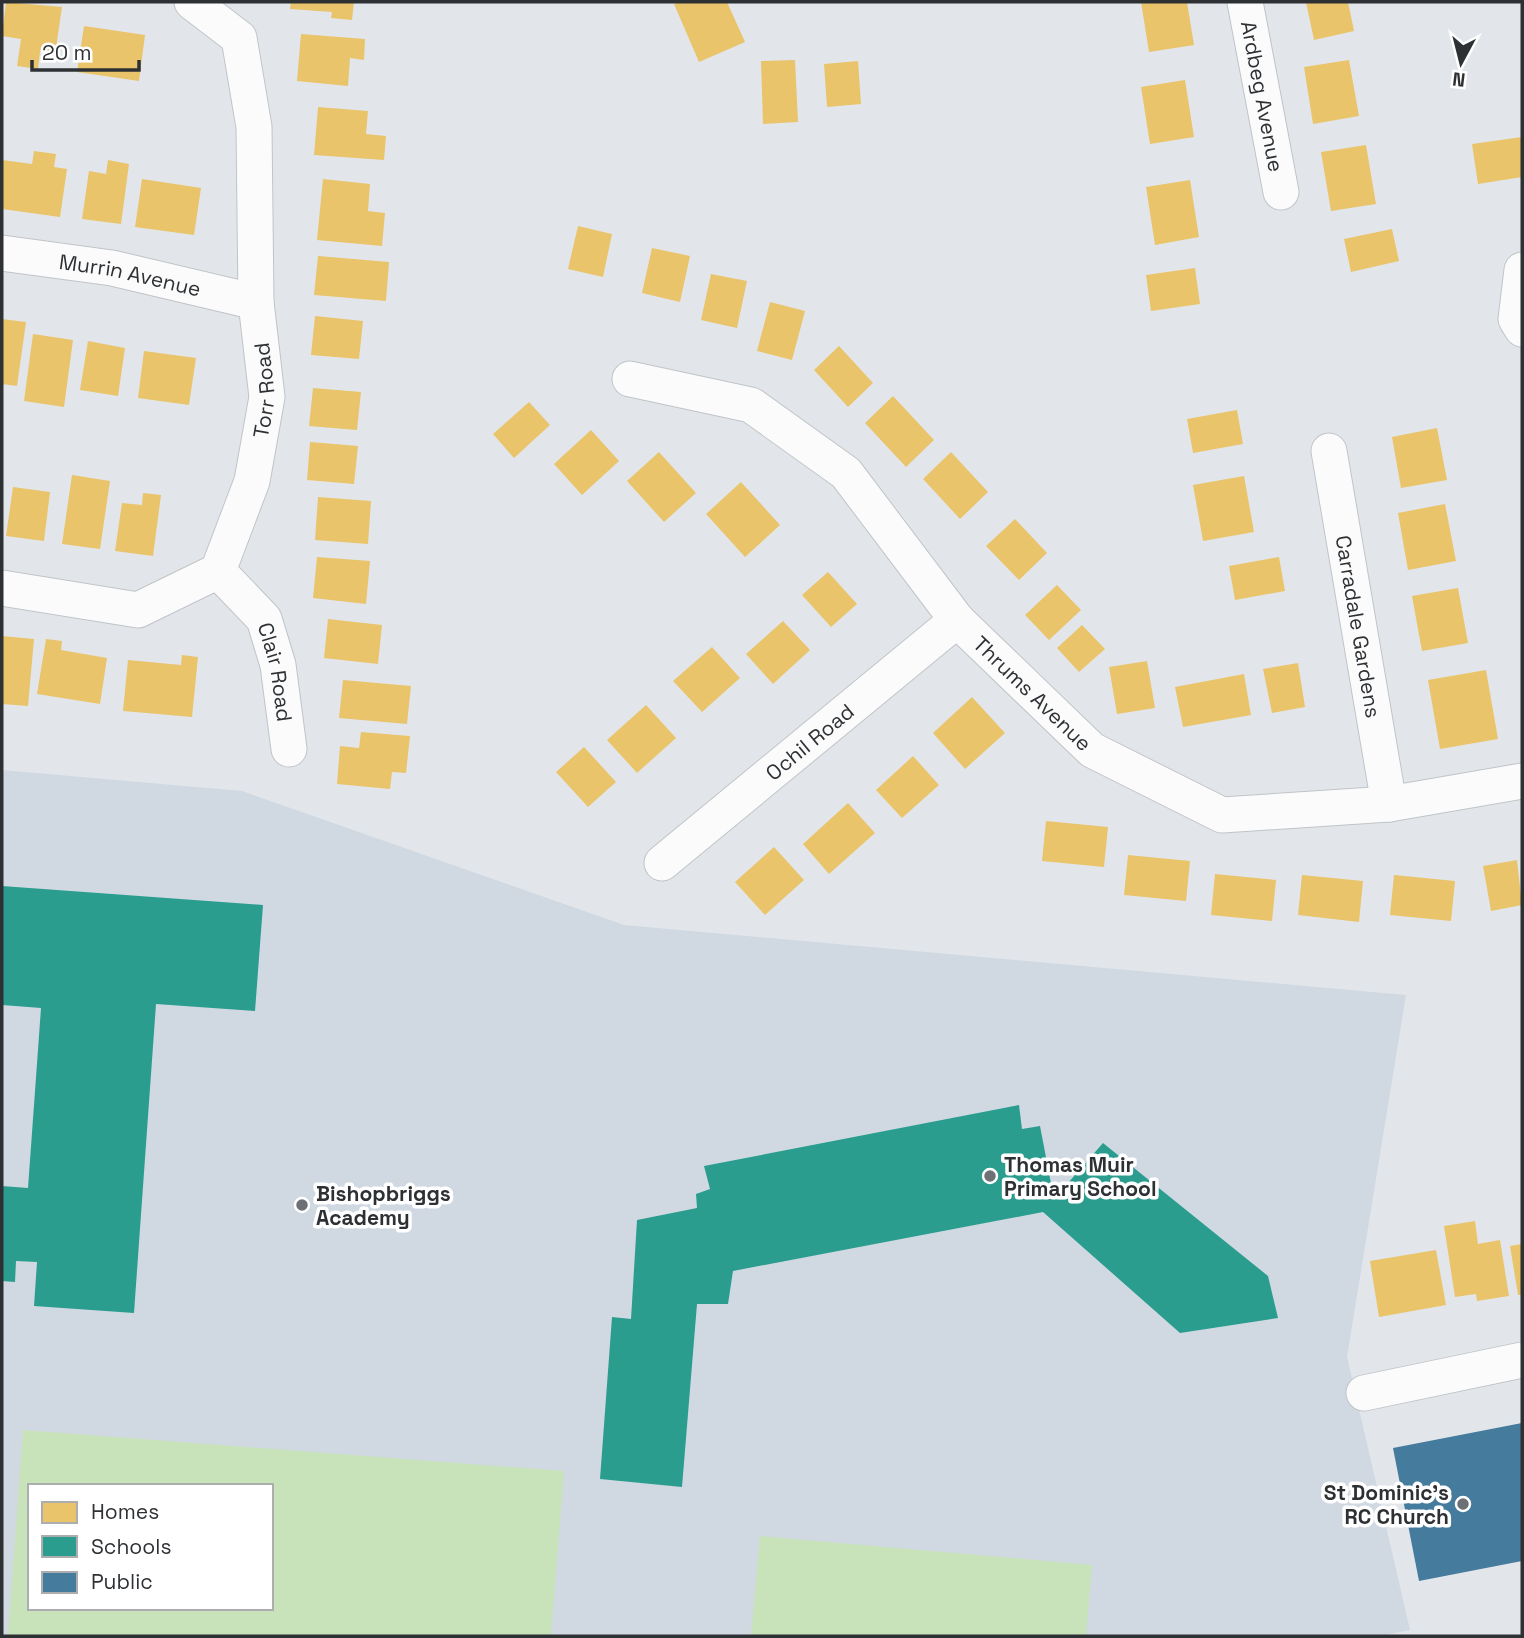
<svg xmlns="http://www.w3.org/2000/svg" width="1524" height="1638" viewBox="0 0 1524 1638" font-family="'Space Grotesk',sans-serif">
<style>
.built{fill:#d0d9e2;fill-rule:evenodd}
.green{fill:#c8e3b9;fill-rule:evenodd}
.homes{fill:#e9c46a}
.schools{fill:#2a9d8f}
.public{fill:#457b9d}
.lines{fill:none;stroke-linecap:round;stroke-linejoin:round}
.minor-casing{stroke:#c0c4c7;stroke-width:37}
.minor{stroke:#fbfbfc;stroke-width:35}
.poi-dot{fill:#6d7074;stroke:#fff;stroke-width:2.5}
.labels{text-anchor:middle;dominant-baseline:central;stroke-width:7;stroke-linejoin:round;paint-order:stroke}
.street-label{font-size:21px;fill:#2e3134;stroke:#fff}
.poi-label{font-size:21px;font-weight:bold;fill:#2e3134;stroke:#fff;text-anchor:start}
</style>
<rect width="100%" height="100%" fill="#e2e6ea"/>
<path class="built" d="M2 770 242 791 624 925 1406 995 1347 1357 1410 1630 1381 1636H2ZM30 1486H271V1608H30Z"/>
<path class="green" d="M23 1430 564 1471 551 1636H8ZM30 1486H271V1608H30Z
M760 1536 1092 1565 1086 1636H751Z"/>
<path class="homes" d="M6 2 62 7 55 55 40 52 38 69 17 66 21 39 2 36Z
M291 2H354L352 20 331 18 332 12 290 9Z
M680 2H727L745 42 699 62 674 4Z
M1141 2H1187L1194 45 1149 52Z
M1306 2H1348L1354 31 1314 40Z
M84 26 145 35 139 81 77 72Z
M301 34 365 39 364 60 350 58 348 86 297 81Z
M795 60 798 122 763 124 761 61Z
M1349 60 1359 116 1313 124 1304 67Z
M858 61 861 104 827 107 824 64Z
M1185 80 1194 137 1150 144 1141 87Z
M318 107 368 111 366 134 386 136 384 160 314 155Z
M1522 137V177L1478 184 1472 144Z
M1366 145 1376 204 1331 211 1321 152Z
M34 151 56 154 54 167 67 169 60 217 2 209V160L32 164Z
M108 160 129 164 121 224 82 219 89 171 106 174Z
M142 179 201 188 194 235 135 227Z
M323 179 370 184 368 211 385 213 382 246 317 240Z
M1190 180 1199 237 1155 245 1146 187Z
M578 226 612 234 603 277 568 269Z
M1392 229 1399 261 1351 272 1344 239Z
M652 248 690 256 680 302 642 293Z
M318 256 389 262 386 301 314 295Z
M1195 268 1200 304 1151 311 1146 275Z
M711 274 747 281 737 328 701 320Z
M770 302 805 311 792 360 757 351Z
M315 316 363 321 359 359 311 355Z
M2 319 26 322 17 386 2 384Z
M33 334 73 340 64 407 24 401Z
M88 341 125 348 118 396 80 390Z
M839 346 873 383 848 407 814 370Z
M144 351 196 358 189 405 138 398Z
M313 388 361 392 357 430 309 426Z
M893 396 934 440 906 467 865 423Z
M529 402 550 425 514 458 493 434Z
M1237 410 1243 444 1193 453 1187 419Z
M1437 428 1447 480 1401 488 1392 437Z
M591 430 619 461 582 495 554 464Z
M310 442 358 446 354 484 307 480Z
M659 452 696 493 664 522 627 481Z
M951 452 988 492 960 519 923 479Z
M72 475 110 481 100 549 62 544Z
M1244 476 1254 532 1203 541 1193 485Z
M741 482 780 525 745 557 706 514Z
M13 487 50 492 44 541 6 536Z
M143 493 161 495 153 556 115 551 122 503 142 505Z
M318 497 371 501 368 544 315 540Z
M1445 504 1456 561 1408 570 1398 513Z
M1015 519 1047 553 1019 580 986 546Z
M317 557 370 561 366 604 313 598Z
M1279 557 1285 591 1235 600 1229 566Z
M828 572 857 604 831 627 802 595Z
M1057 585 1081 610 1049 640 1025 615Z
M1458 588 1468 643 1422 651 1412 596Z
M328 619 382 625 378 664 324 658Z
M783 621 810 650 773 684 746 654Z
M1082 625 1105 649 1079 672 1057 648Z
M2 636 34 639 28 706 2 704Z
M46 639 62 641 61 650 107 658 100 704 37 694Z
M712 647 740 678 702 712 673 681Z
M182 655 198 657 192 717 123 711 128 660 181 665Z
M1147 661 1155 708 1117 714 1109 667Z
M1298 663 1305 707 1272 713 1263 669Z
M1486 670 1498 739 1440 749 1428 680Z
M1244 674 1251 715 1183 727 1175 687Z
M343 680 411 686 407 724 339 718Z
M972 697 1005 733 965 769 933 733Z
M646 705 676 738 637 773 607 740Z
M361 732 410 736 406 773 392 772 390 789 337 784 340 746 359 748Z
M584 747 616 782 588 807 556 772Z
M913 756 939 785 902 818 876 790Z
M848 803 875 833 829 874 803 844Z
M1046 821 1108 827 1104 867 1042 861Z
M774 847 804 880 765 915 735 882Z
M1128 855 1190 861 1186 901 1124 895Z
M1517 860 1522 905 1491 911 1483 866Z
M1215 874 1276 880 1272 921 1211 915Z
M1302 875 1363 881 1359 922 1298 915Z
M1394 875 1455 881 1451 921 1390 915Z
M1475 1221 1478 1244 1500 1240 1509 1296 1477 1301 1476 1294 1455 1297 1444 1226Z
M1522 1244V1295H1518L1510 1246Z
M1436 1250 1446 1305 1379 1317 1370 1261Z"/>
<path class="schools" d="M2 886 263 905 255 1011 156 1004 134 1313 34 1306 37 1262 16 1261 15 1282 2 1281V1186L28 1188 41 1008 2 1005Z
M1019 1105 1022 1129 1040 1126 1054 1199 1103 1143 1268 1276 1278 1318 1180 1333 1043 1212 733 1271 728 1304H697L682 1487 600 1479 612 1317 631 1319 637 1220 697 1208 696 1194 710 1189 704 1166Z"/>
<path class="public" d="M1522 1423V1561L1419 1581 1393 1448Z"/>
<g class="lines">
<g class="minor-casing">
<g id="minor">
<path id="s1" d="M1245 2 1281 192"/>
<path id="s2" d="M2 253 112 268 256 302"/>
<path d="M1522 270 1516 319 1522 329"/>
<path id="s3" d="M630 379 751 405 846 473 957 620 1092 750 1222 815 1389 804 1522 781"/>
<path id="s4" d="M1329 451 1389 804"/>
<path id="s5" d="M218 571 264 619 278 665 289 749"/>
<path id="s6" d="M2 588 138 610 218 571 252 481 267 397 256 302 254 127 239 38 192 2"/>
<path id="s7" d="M662 863 957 620"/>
<path d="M1364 1393 1522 1360"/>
</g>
</g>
<use href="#minor" class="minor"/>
</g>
<g class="poi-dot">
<circle cx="990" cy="1176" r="7"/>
<circle cx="302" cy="1205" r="7"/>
<circle cx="1463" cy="1504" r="7"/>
</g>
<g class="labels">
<g class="street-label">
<text stroke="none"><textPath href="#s1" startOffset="96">Ardbeg Avenue</textPath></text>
<text stroke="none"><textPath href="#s2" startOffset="130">Murrin Avenue</textPath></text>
<text stroke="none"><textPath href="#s6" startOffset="415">Torr Road</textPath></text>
<text stroke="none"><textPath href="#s4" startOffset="178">Carradale Gardens</textPath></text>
<text stroke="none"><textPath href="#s5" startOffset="121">Clair Road</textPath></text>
<text stroke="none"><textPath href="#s3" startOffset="530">Thrums Avenue</textPath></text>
<text stroke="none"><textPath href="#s7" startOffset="191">Ochil Road</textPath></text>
</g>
<g class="poi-label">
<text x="1004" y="1164">Thomas Muir<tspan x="1004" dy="24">Primary School</tspan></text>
<text x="316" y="1193">Bishopbriggs<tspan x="316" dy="24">Academy</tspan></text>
<text x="1449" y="1492" text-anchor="end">St Dominic's<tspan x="1449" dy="24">RC Church</tspan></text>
</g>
</g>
<rect width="1524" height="1638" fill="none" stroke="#2e3134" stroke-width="7"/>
<rect x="28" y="1484" width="245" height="126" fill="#ffffff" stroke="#abadae" stroke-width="2"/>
<rect x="42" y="1502" width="35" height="21" fill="#e9c46a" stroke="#abadae" stroke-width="2"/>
<text x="91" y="1519" font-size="21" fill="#2e3134">Homes</text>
<rect x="42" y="1536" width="35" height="21" fill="#2a9d8f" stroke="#abadae" stroke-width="2"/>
<text x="91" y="1554" font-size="21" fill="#2e3134">Schools</text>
<rect x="42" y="1572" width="35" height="21" fill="#457b9d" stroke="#abadae" stroke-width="2"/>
<text x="91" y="1589" font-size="21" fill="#2e3134">Public</text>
<g transform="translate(1461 63) rotate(187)" stroke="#ffffff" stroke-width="5" paint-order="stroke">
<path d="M0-5L12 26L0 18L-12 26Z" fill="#2e3134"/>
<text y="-10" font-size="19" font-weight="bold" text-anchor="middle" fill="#2e3134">N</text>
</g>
<path d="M32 60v10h107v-10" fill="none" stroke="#2e3134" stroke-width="3.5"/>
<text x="42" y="60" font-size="21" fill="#2e3134" stroke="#ffffff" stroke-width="5" paint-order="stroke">20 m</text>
</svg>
